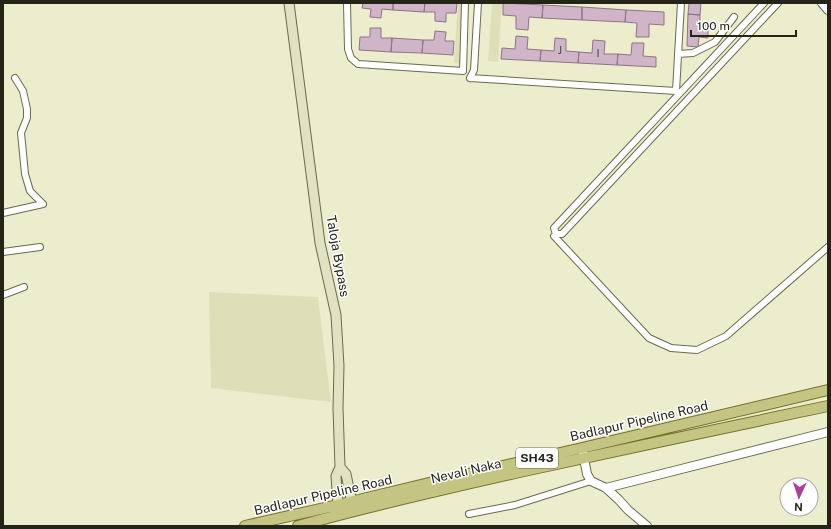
<svg xmlns="http://www.w3.org/2000/svg" width="831" height="529" viewBox="0 0 831 529" font-family="'Public Sans',sans-serif">
<style>
.built{fill:#dddfb9}
.building{fill:#d0b4c8;stroke:#8e7486}
.lines{fill:none;stroke-linecap:round;stroke-linejoin:round}
.minor-casing{stroke:#6a6b4f;stroke-width:8}
.tertiary-casing{stroke:#6a6b4f;stroke-width:10}
.secondary-casing{stroke:#6a6b4f;stroke-width:11}
.primary-casing{stroke:#727329;stroke-width:12}
.minor{stroke:#fff;stroke-width:6}
.tertiary{stroke:#fff;stroke-width:8}
.secondary{stroke:#e1e2c1;stroke-width:9}
.primary{stroke:#c4c583;stroke-width:10}
.labels{text-anchor:middle;dominant-baseline:central;stroke-width:3;stroke-linejoin:round;paint-order:stroke}
.number-label{font-size:11px;fill:#4f4845}
.shield{fill:#fff;stroke:#66665e;stroke-width:1}
.shield-label{font-size:12px;font-weight:bold;fill:#242419}
.street-label{font-size:13px;fill:#242419;stroke:#fff}
</style>
<rect width="100%" height="100%" fill="#ebedcd"/>
<path class="built" d="M458 3H468L465 64 454 63Z
M492 3H502L498 62 488 61Z
M209 292 318 297 331 402 211 388Z"/>
<path class="building" d="M363 3H393V10L382 9 381 18 370 17 371 9 362 8Z
M393 3H425L424 12 393 10Z
M425 3H457L456 13H446V22L435 21V12H424Z
M503 3 543 5 542 18 529 17 528 30 516 29V16L503 15Z
M689 3H701L700 15 688 14Z
M543 5 582 7V20L542 18Z
M582 7 626 10 625 22 582 20Z
M626 10 664 12V25L649 24V37H636L637 23 625 22Z
M688 14 700 15V25H708V38L699 37 698 47 687 46Z
M370 28H381V38H392L391 52 359 50 360 37H370Z
M435 31 446 32 445 41H454L453 55 422 53 423 40H434Z
M516 36 528 37 527 49 541 50 540 61 501 59 502 48 515 49Z
M392 38 423 40 422 53 391 52Z
M555 38 566 39V51L579 52 578 63 540 61 541 50 554 51Z
M593 40 605 41 604 54H618L617 65 578 63 579 52 592 53Z
M632 43H644L643 56 656 57V67L617 65 618 54 631 55Z"/>
<g class="lines">
<g class="minor-casing">
<path id="minor" d="M347 3 348 49 351 58 358 64 463 71
M764 3 554 228 556 234H562L778 3
M678 54 693 53 715 42 734 17
M463 71 465 3
M15 78 23 91 27 109V118L21 133 25 174 30 191 43 204
M470 78 676 91 681 3
M470 78 474 70 478 3
M3 213 43 204
M556 234 554 236 649 338 671 348 697 350 726 336 828 247
M3 252 40 247
M3 295 24 287
M469 514 515 505 591 481"/>
</g>
<g class="tertiary-casing">
<path id="tertiary" d="M822 3 828 10
M583 453 587 474 591 481 606 488 619 500 628 510 647 526
M606 488 828 432"/>
</g>
<g class="secondary-casing">
<path id="secondary" d="M289 3 320 243 336 315 339 366 338 408 340 467 336 476 338 505 339 511
M340 467 346 474 353 508"/>
</g>
<g class="primary-casing">
<path id="primary" d="M245 526 338 505 429 483 582 448 828 390
M298 526C373 505 448 488 524 471 625 449 727 427 828 406"/>
</g>
<use href="#minor" class="minor"/>
<use href="#tertiary" class="tertiary"/>
<use href="#secondary" class="secondary"/>
<use href="#primary" class="primary"/>
</g>
<g class="labels">
<g class="number-label">
<text x="560" y="50">J</text>
<text x="598" y="53">I</text>
</g>
<rect class="shield" x="516" y="448" width="42" height="20" rx="3"/>
<g class="shield-label">
<text x="537" y="458">SH43</text>
</g>
<g class="street-label">
<text transform="translate(338 256) rotate(80)">Taloja Bypass</text>
<text transform="translate(639 421) rotate(-13)">Badlapur Pipeline Road</text>
<text transform="translate(466 471) rotate(-13)">Nevali Naka</text>
<text transform="translate(323 495) rotate(-13)">Badlapur Pipeline Road</text>
</g>
</g>
<rect width="831" height="529" fill="none" stroke="#242419" stroke-width="8"/>
<g transform="translate(799 497) rotate(183)"><circle r="19" fill="#ffffff" stroke="#a7a7a3"/>
<path d="M0-3L7 15L0 10L-7 15Z" fill="#b03e99"/>
<text y="-6" font-size="11" font-weight="bold" text-anchor="middle" fill="#242419">N</text>
</g>
<path d="M691 30v6h105v-6" fill="none" stroke="#242419" stroke-width="2"/>
<text x="697" y="30" font-size="12" fill="#242419" stroke="#ffffff" stroke-width="3" paint-order="stroke">100 m</text>
</svg>
